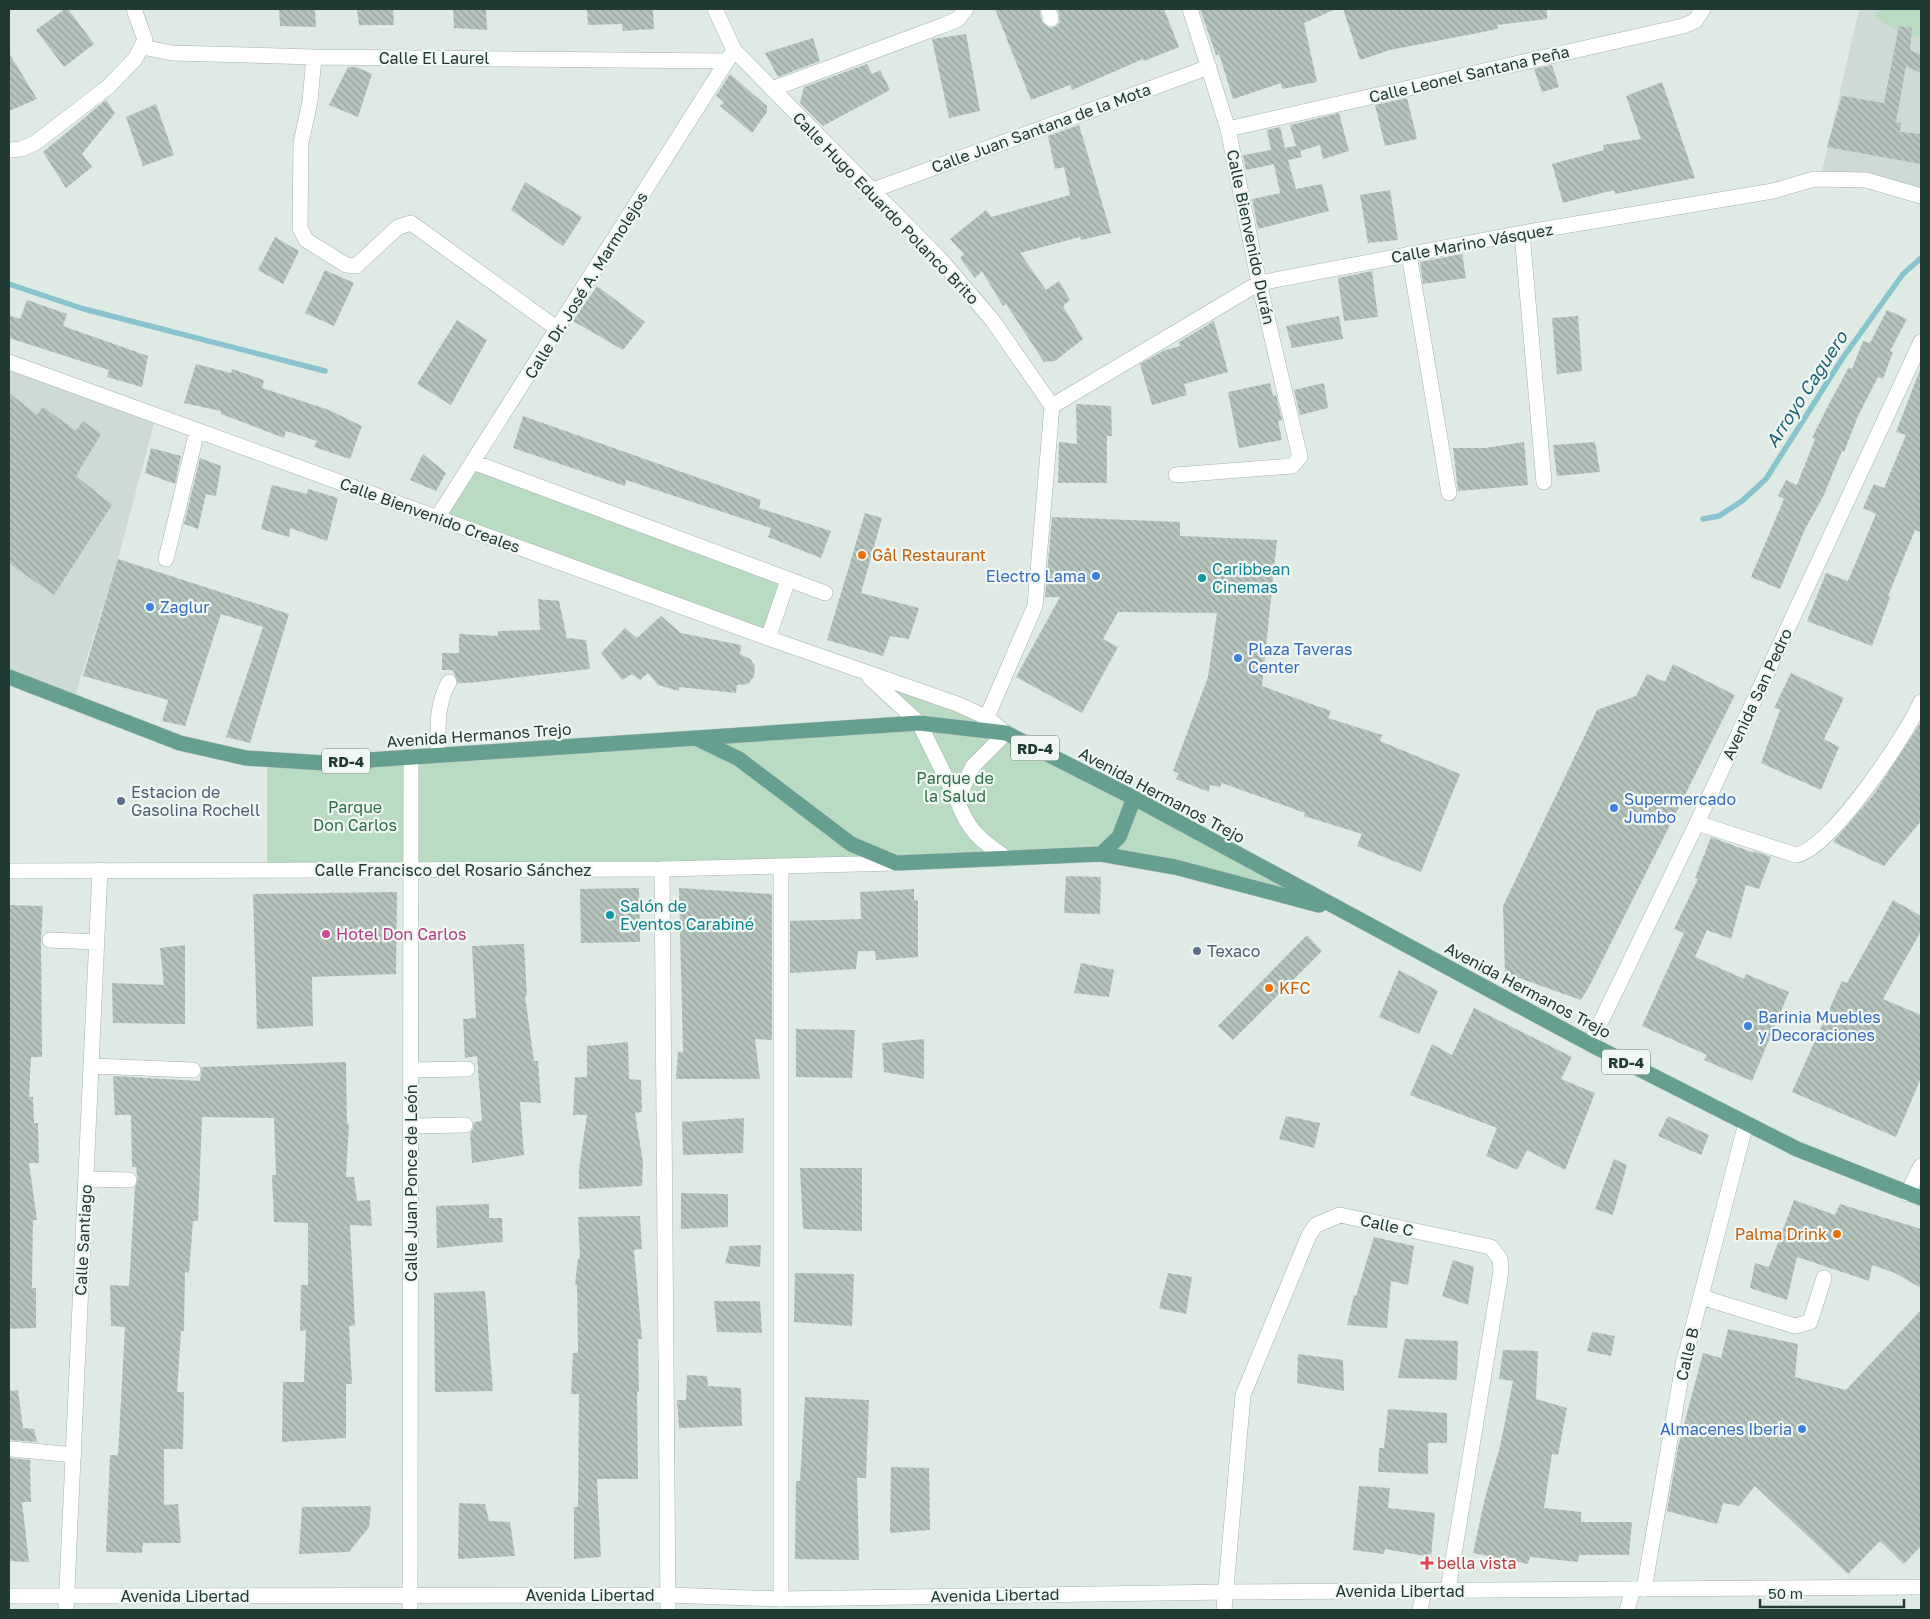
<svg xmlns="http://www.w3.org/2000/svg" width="1930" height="1619" viewBox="0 0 1930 1619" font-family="'Golos Text',sans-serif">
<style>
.built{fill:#cedad4}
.green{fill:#b9dbc2}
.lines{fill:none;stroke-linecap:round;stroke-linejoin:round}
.stream{stroke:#88c3ce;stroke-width:5.5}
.building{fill:url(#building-back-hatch)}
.street-casing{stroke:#a2b2ac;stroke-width:16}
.secondary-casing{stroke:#9fb5ad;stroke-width:16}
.primary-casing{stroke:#bcc4c2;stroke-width:16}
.street{stroke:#fff;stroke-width:15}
.secondary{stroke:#fff;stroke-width:15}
.primary{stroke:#659f90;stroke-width:15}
.food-dot{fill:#e8710a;stroke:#f0f7f3;stroke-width:2}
.shop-dot{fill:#3f7fe0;stroke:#f0f7f3;stroke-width:2}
.culture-dot{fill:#0f9aa8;stroke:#f0f7f3;stroke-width:2}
.service-dot{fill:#5c6f8a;stroke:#f0f7f3;stroke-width:2}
.hotel-dot{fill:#d1479c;stroke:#f0f7f3;stroke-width:2}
.health-dot{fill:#e0444e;stroke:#f0f7f3;stroke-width:2}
.labels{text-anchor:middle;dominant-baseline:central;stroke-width:4.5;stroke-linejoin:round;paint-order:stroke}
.shield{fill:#f0f7f3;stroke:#5f736d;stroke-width:1}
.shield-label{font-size:15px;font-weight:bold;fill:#213a33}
.street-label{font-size:16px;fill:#213a33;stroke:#f0f7f3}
.food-label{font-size:16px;fill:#c56008;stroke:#f0f7f3;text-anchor:start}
.culture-label{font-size:16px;fill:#0d838f;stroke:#f0f7f3;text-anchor:start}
.shop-label{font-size:16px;fill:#366cbe;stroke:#f0f7f3;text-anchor:start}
.park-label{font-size:16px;fill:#2c6f47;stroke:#f0f7f3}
.service-label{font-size:16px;fill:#4e5e75;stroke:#f0f7f3;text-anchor:start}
.hotel-label{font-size:16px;fill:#b23c85;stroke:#f0f7f3;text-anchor:start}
.health-label{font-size:16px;fill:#be3a42;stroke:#f0f7f3;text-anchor:start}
.water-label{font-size:18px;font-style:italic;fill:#1d6473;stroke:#f0f7f3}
</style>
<defs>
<pattern id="building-back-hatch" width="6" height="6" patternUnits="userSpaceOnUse" patternTransform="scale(1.25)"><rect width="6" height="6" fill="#b5c5be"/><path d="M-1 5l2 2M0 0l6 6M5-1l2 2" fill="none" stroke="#93a19b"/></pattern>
</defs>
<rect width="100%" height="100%" fill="#dfeae5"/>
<path class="built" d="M1859 9H1921V196L1820 180Z
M9 362 156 416 118 559 73 702 9 677Z"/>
<path class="green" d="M1879 9H1921V38L1898 31 1875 17Z
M473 462 791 581 768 638 437 518Z
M871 679 957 704 1338 909 1101 854 267 870V759L918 723Z"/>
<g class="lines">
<path class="stream" d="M9 284 84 309 325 371
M1703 519 1719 516 1742 501 1766 479 1842 359 1903 274 1921 258"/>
</g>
<path class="building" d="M65 9H68L94 44 64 67 36 30Z
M279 9H315L316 27 280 26Z
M357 9H393L394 25H359Z
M453 9H486L487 30 454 28Z
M587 9H653L654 29 623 31 622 24 588 25Z
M995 9H1039L1042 22 1049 28 1057 26 1060 22 1058 9H1164L1179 47 1144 61 1143 59 1072 90 1070 85 1031 100Z
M1200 9H1336L1304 23 1317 82 1282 89 1281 83 1233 99 1219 54 1216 55Z
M1343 9H1547V19L1497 25 1498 29 1390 50 1360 60Z
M1899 26 1912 28 1910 50 1921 55V73L1906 66 1896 122 1901 123 1900 132 1921 134V164L1827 147 1842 96 1884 103Z
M966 34 980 111 949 118 932 39Z
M813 38 820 61 778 77 765 53Z
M9 53 37 99 9 111Z
M867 64 872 74 880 70 890 90 823 126 800 103 804 87Z
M1552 65 1559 87 1542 92 1534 69Z
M348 67H356L372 74 358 117 329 105Z
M730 74 767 106V112L752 133 720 106 724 102 716 96Z
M1662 82 1695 178 1615 194 1614 190 1563 203 1552 164 1604 150 1603 145 1641 139 1626 96Z
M1407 98 1417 139 1385 146 1375 105Z
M106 100 115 113 82 154 92 167 66 188 43 152Z
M156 104 174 155 143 166 126 117Z
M1339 113 1349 151 1323 159 1320 145 1300 151 1302 157 1288 160 1296 189 1322 184 1329 211 1258 229 1252 199 1280 193 1274 164 1246 170 1243 155 1271 150 1267 130 1280 127 1285 148 1296 146 1290 125Z
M1079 125 1111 233 1081 240 1080 237 1020 253 1046 290 1059 281 1070 300 1063 306 1083 339 1055 361 1044 362 1006 304 1003 306 982 271 975 278 960 258 964 254 950 239 986 210 991 217 1070 195 1064 167 1055 169 1048 136Z
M525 182 582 217 563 246 511 210Z
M1390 190 1398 240 1368 243 1360 195Z
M275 237 299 251 283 284 258 270Z
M1462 254 1466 278 1423 284 1420 262Z
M325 270 354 283 334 326 305 313Z
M1372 271 1378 317 1344 321 1338 278Z
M597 286 645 322 623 350 573 321Z
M27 300 67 314 63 326 148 356 142 387 107 377 109 370 9 338V315L20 319Z
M1887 310 1907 319 1890 351 1893 352 1883 379 1878 377 1858 416 1844 452 1842 451 1823 497 1805 529 1780 589 1751 577 1784 499 1778 496 1786 480 1797 485 1815 439 1812 438 1830 402 1849 367 1852 369 1863 341 1870 343Z
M1339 316 1343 339 1292 348 1286 326Z
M1578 316 1582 371 1557 374 1552 318Z
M457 320 487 340 451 405 417 384Z
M1214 321 1228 372 1184 384 1187 395 1152 405 1140 364 1163 351 1180 346 1179 342Z
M196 364 231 373 232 369 264 380 262 388 329 410 362 426 350 459 314 447 317 441 286 431 284 438 221 414V411L184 403Z
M1920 370 1921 532 1915 530 1888 596 1890 597 1872 646 1807 621 1826 573 1848 581 1876 514 1863 508 1874 484 1884 488 1906 435 1896 432Z
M1270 383 1273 396 1276 395 1282 420 1278 421 1282 440 1239 448 1228 392Z
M1324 383 1328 408 1300 415 1294 390Z
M9 393 37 415 43 407 76 431 83 421 101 434 76 476 112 505 54 595 9 563Z
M1076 404 1111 406 1112 436H1107V483H1058L1059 442 1077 444Z
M523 416 761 500 759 508 831 531 821 558 768 537 771 528 626 480 625 486 513 448Z
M1524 442 1528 485 1458 491 1453 448H1485Z
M1595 442 1600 472 1557 476 1553 445Z
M151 448 181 456 175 484 145 473Z
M423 454 446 473 436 491 410 480Z
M200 458 221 466 216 496 206 494 198 529 184 524Z
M272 485 307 494 308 489 338 498 327 541 290 528 289 537 261 529Z
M865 513 882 518 861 593 919 608 909 639 890 636 883 656 827 640Z
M1052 517 1180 522V536L1277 540 1262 686 1331 711 1328 718 1382 735 1380 741 1460 774 1421 872 1357 846 1362 834 1304 816 1305 813 1222 783 1220 787 1210 785 1209 792 1176 779 1179 773 1173 771 1208 677 1217 613 1118 612 1103 639 1118 647 1082 713 1016 677 1060 597H1045Z
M118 559 289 614 250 743 226 737 263 627 221 614 185 726 162 721 168 700 83 676Z
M538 599 559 601 567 638 586 640 590 669 469 683H458L453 670H442V653H459V634L498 636V631L540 630Z
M661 616 681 633 741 645 740 654 750 659 755 666 754 676 748 684 737 685 736 693 679 687V691L658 685 648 673 640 680 632 674 622 680 601 653 625 628 637 638Z
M1673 664 1735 695 1591 983 1581 1000 1505 973 1503 906 1597 710 1636 696 1647 674 1665 682Z
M1791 673 1844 698 1824 739 1839 747 1821 790 1761 763 1780 710 1774 708Z
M1921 722V821L1884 866 1833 842 1874 794Z
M1711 837 1754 853V851L1771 857 1759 889 1746 885 1731 939 1707 930 1695 957 1744 979 1746 974 1789 992 1752 1081 1704 1060 1707 1055 1642 1026 1684 933 1674 929 1698 879 1695 878Z
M1066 876 1101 877 1100 914 1064 913Z
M639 888 640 942 581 943 580 889Z
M679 888 772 894V1040L755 1039 760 1079H676L678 1052H683Z
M914 889V900L918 901V957L876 960 875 951H858L856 969 790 973V921L861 919 860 892Z
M397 892 396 974 312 977 313 1026 257 1029 253 894Z
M1893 900 1921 916V931L1883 999 1921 1015V1078L1896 1137 1792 1092 1842 981 1847 983Z
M9 905 43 906 41 940 42 1057H31L29 1097H33L34 1123H38L39 1163H29L37 1220H33L32 1288H36V1328L9 1329Z
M1307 935 1322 951 1233 1040 1218 1026Z
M524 944 527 996H525L534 1061H538L541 1103 520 1102 524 1155 472 1163 470 1133 473 1129 474 1122 482 1121 477 1056 465 1058 463 1019 476 1018 472 946Z
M185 945V1024L113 1023 112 983 164 985 160 948Z
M1081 963 1114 970 1109 997 1074 993Z
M1399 970 1438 991 1419 1034 1379 1017Z
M1474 1008 1572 1057 1561 1079 1595 1093 1565 1170 1527 1150 1517 1170 1486 1156 1497 1128 1410 1095 1432 1044 1452 1055Z
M796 1029 855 1030 852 1078 796 1077Z
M924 1039V1079L884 1072 882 1043Z
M628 1042 629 1079 641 1080 642 1112 635 1113 643 1162 642 1186 579 1189V1169L587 1115H573L575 1077H587V1046Z
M346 1062 347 1124H349L346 1177H354L357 1201 370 1200 372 1226 350 1225 355 1325 349 1326 352 1384H346V1438L282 1442 283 1382H304L306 1330 300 1331 301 1285H308V1223L274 1222 272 1175H276L274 1118 202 1117 198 1221H193L189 1273 185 1272 184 1331H181L177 1392H184L183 1449H164V1505L178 1504 181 1543H143L142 1553 106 1552 110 1455H118L125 1327 111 1326 110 1285 129 1286 135 1187 138 1180 136 1167H132L131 1115H115L113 1076 200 1081 202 1067Z
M1286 1116 1320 1123 1314 1148 1279 1139Z
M1668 1116 1709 1135 1701 1155 1658 1136Z
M744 1118 743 1153 683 1155 682 1122Z
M1614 1159 1627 1165 1613 1215 1595 1209Z
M800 1168H862V1231L803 1229Z
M681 1193 728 1194V1227L681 1229Z
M1794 1200 1835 1215 1840 1204 1921 1229V1288L1895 1273 1872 1265 1869 1281 1797 1257 1787 1300 1750 1288 1755 1263 1769 1267Z
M489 1204V1218H502L503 1242 437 1248 436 1206Z
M640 1216 642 1249 634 1250 642 1339H638L639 1392H637L638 1479H597L601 1557 574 1559V1507H578L579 1394H571L573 1353H578L577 1285H575L578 1258H580L578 1217Z
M1374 1237 1414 1246 1408 1285 1391 1281 1387 1328 1347 1325 1354 1295 1356 1296Z
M761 1245 760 1267 725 1263 730 1246Z
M1453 1260 1474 1267 1468 1305 1442 1296Z
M795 1273 854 1274 852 1326 794 1322Z
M1168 1273 1192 1277 1186 1314 1159 1308Z
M485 1291 493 1391 435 1392 434 1293Z
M714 1301H760L762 1333 717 1332Z
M1921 1310V1546L1904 1564 1880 1541 1848 1574 1755 1486 1739 1506 1723 1503 1717 1524 1667 1511 1678 1447 1703 1353 1721 1358 1728 1329 1798 1344 1795 1377 1846 1390Z
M1592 1332 1615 1336 1611 1356 1587 1351Z
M1405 1339 1458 1341 1457 1380 1398 1378Z
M1503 1350 1538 1351 1536 1399 1567 1408 1558 1455 1552 1454 1544 1508 1581 1512V1522H1632L1629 1555H1579L1578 1562 1530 1557 1528 1564 1473 1553 1485 1498 1500 1447 1513 1381 1499 1379Z
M1298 1354 1343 1360 1344 1391 1297 1383Z
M687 1375 707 1376 708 1386 741 1388 742 1426 679 1428 677 1400H686Z
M18 1390 23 1428 34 1429 37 1442 9 1440V1391Z
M805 1397 869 1400 866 1478H857L859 1560 795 1559 796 1481H800Z
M1388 1409 1447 1413V1443H1428V1474L1378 1472 1379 1448H1384Z
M9 1458 30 1460 31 1502H22L29 1562 9 1561Z
M891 1467 929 1468 930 1530 890 1533Z
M1359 1486 1390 1488 1388 1508 1435 1513 1431 1557 1385 1549 1384 1554 1353 1550Z
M459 1503 485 1504 489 1521 510 1522 515 1556 458 1559Z
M371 1506 369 1527 349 1552 299 1554 302 1507Z"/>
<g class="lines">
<g class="street-casing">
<path id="street" d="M715 9 734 50 941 260 993 321 1052 406 1035 606 983 726
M1048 9 1051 19
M142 47 172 53 314 57 727 61
M314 57 310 101 301 143 300 228 306 240 346 265 356 266 398 227 411 223 559 330
M772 89 944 25 958 19 966 9
M1228 129 1683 26 1695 21 1703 9
M9 150 21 149 35 143 108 87 135 59 145 40 134 9
M873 190 1209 67
M1522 233 1544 482
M1409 254 1449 493
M9 362 768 638 957 704 986 717 1006 733 973 766 957 800C968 831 981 841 1008 859
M1052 406 1259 283 1522 233 1773 191 1814 179 1866 180 1921 196
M473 462 825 593
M1176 475 1292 466 1300 457 1259 283 1228 129 1190 9
M437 518 730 56
M166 559 197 431
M768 638 788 580
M870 678 919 723 957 800
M438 755C438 729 436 704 449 682
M1697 823 1796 855C1831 849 1906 735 1921 702
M662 869 668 1610
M50 940 97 942
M91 1066 193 1070
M411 1070 467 1069
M411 1126 465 1125
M86 1179 129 1180
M1907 1194 1921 1166
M1701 1297 1795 1326 1810 1322 1824 1278
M12 1449 74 1455
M1644 1589 1683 1365 1746 1123
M781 1599V867
M66 1610 100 870
M410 1610 411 757
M1224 1610 1243 1395 1309 1235 1316 1225 1340 1215 1491 1247 1500 1259 1501 1271 1448 1590
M1420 1610 1424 1591
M1627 1610 1633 1589"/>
</g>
<g class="secondary-casing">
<path id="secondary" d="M9 871 662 869 896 863
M1590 1044 1697 823 1921 342
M9 1596 669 1595 781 1599 1226 1592 1921 1587"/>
</g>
<g class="primary-casing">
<path id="primary" d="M9 677 180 743 246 758 324 763 919 723 1006 733 1134 798 1590 1044 1797 1149 1921 1198
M698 739 739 759 851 844 896 863 1101 854 1175 867 1319 905
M1101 854 1119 837 1134 798"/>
</g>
<use href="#street" class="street"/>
<use href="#secondary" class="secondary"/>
<use href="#primary" class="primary"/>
</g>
<g class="food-dot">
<circle cx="862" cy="555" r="5"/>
<circle cx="1269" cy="988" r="5"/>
<circle cx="1837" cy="1234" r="5"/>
</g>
<g class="shop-dot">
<circle cx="1096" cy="576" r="5"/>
<circle cx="150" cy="607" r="5"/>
<circle cx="1238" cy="658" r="5"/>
<circle cx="1614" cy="808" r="5"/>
<circle cx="1748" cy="1026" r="5"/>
<circle cx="1802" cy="1429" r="5"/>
</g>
<g class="culture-dot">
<circle cx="1202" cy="578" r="5"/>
<circle cx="610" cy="915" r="5"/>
</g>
<g class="service-dot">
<circle cx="121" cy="801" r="5"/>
<circle cx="1197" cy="951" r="5"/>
</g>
<circle class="hotel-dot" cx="326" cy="934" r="5"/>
<path class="health-dot" d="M1424.5 1555.5h5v5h5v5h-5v5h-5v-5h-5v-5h5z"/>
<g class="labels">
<g class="shield">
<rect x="1011" y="735.5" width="48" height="25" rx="4"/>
<rect x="322" y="748.5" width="48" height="25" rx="4"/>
<rect x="1602" y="1049.5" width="48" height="25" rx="4"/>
</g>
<g class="shield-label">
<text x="1035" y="748">RD-4</text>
<text x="346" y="761">RD-4</text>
<text x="1626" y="1062">RD-4</text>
</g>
<g class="street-label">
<text x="434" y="58">Calle El Laurel</text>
<text transform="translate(1469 74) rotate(-13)">Calle Leonel Santana Peña</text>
<text transform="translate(1041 128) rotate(-20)">Calle Juan Santana de la Mota</text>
<text transform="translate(886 208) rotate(46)">Calle Hugo Eduardo Polanco Brito</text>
<text transform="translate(1251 237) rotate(78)">Calle Bienvenido Durán</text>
<text transform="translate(1472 243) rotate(-10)">Calle Marino Vásquez</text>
<text transform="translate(586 285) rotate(-58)">Calle Dr. José A. Marmolejos</text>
<text transform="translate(430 515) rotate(20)">Calle Bienvenido Creales</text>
<text transform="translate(1757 694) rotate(-65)">Avenida San Pedro</text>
<text transform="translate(479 735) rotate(-4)">Avenida Hermanos Trejo</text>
<text transform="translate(1162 795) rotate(28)">Avenida Hermanos Trejo</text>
<text x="453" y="870">Calle Francisco del Rosario Sánchez</text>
<text transform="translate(1528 990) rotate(28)">Avenida Hermanos Trejo</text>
<text transform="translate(411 1183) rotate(-90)">Calle Juan Ponce de León</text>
<text transform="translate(1387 1225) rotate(12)">Calle C</text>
<text transform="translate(83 1240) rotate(-87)">Calle Santiago</text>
<text transform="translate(1687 1354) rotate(-77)">Calle B</text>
<text x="1400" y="1591">Avenida Libertad</text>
<text x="590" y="1595">Avenida Libertad</text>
<text transform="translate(995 1595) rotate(-1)">Avenida Libertad</text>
<text x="185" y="1596">Avenida Libertad</text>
</g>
<g class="food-label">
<text x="872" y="555">Gål Restaurant</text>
<text x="1279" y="988">KFC</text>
<text x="1827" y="1234" text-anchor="end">Palma Drink</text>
</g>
<g class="culture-label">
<text x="1212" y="569">Caribbean<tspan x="1212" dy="18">Cinemas</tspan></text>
<text x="620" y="906">Salón de<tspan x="620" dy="18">Eventos Carabiné</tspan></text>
</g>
<g class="shop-label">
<text x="1086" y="576" text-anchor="end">Electro Lama</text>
<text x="160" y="607">Zaglur</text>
<text x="1248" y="649">Plaza Taveras<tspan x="1248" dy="18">Center</tspan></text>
<text x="1624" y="799">Supermercado<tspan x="1624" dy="18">Jumbo</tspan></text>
<text x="1758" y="1017">Barinia Muebles<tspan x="1758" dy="18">y Decoraciones</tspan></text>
<text x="1792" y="1429" text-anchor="end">Almacenes Iberia</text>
</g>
<g class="park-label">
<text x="955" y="778">Parque de<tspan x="955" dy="18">la Salud</tspan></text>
<text x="355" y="807">Parque<tspan x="355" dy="18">Don Carlos</tspan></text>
</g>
<g class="service-label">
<text x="131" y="792">Estacion de<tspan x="131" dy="18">Gasolina Rochell</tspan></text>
<text x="1207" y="951">Texaco</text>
</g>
<g class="hotel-label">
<text x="336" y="934">Hotel Don Carlos</text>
</g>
<g class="health-label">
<text x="1437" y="1563">bella vista</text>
</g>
<g class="water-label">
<text transform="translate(1806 389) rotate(-57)">Arroyo Caguero</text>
</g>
</g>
<rect width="1930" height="1619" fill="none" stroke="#213a33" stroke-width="20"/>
<path d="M1760 1599v8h144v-8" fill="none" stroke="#213a33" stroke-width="2.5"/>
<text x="1768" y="1599" font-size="15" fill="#213a33" stroke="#f0f7f3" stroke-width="4" paint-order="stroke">50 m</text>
</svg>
